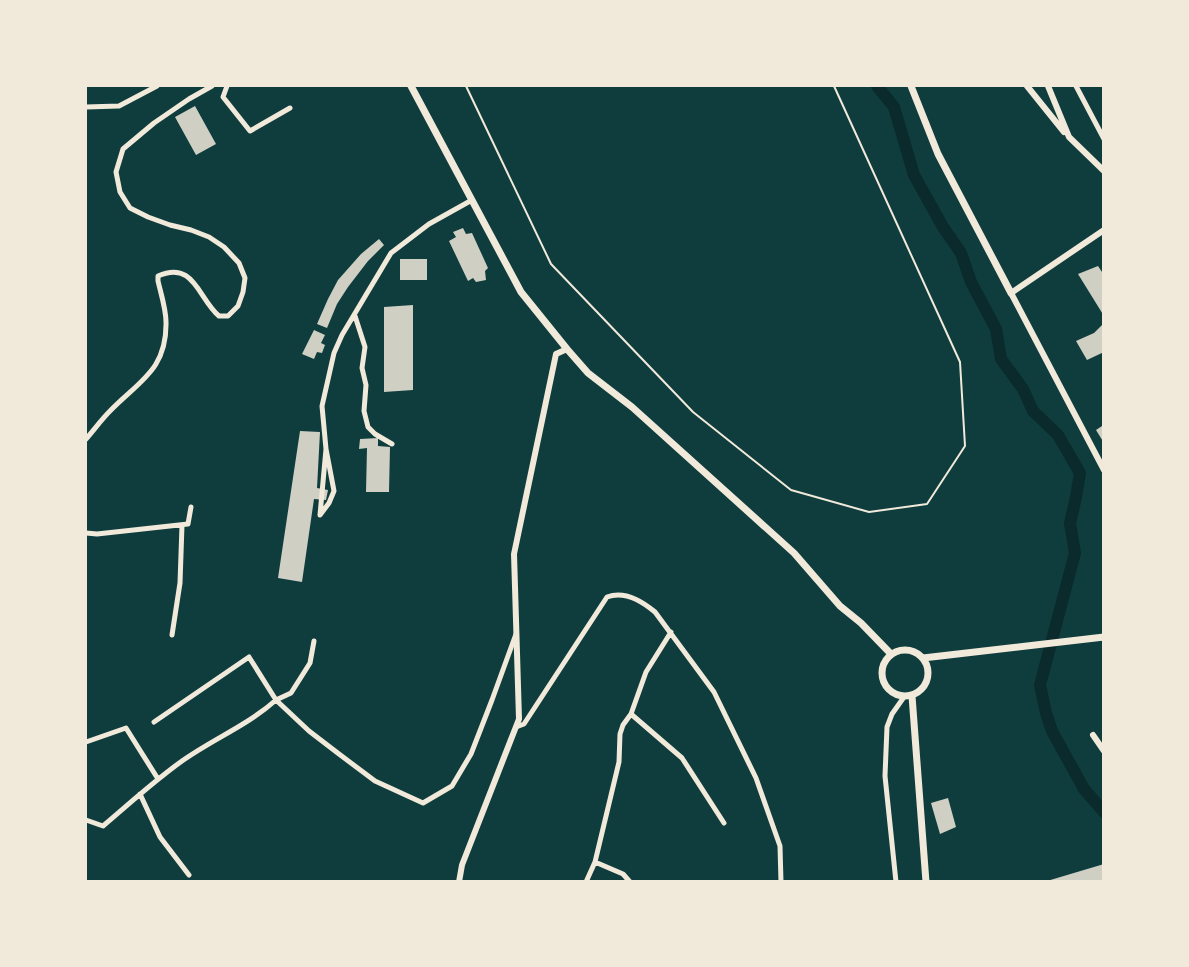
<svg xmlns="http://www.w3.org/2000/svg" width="1189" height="967" viewBox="0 0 1189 967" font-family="'IBM Plex Serif',serif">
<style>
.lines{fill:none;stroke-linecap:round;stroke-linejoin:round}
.canal{stroke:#0a2a2b;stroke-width:12}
.building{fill:#cfcfc3}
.path{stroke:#f1e9da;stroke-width:2}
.minor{stroke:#f1e9da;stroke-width:5}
.tertiary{stroke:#f1e9da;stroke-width:6}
.secondary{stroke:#f1e9da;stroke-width:7}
</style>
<rect width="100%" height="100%" fill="#0f3d3e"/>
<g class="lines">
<path class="canal" d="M877 86 894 107 914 175 943 227 961 253 971 282 996 329 1001 359 1023 389 1033 411 1058 435 1080 473 1076 497 1070 523 1075 553 1040 685 1046 713 1052 731 1084 789 1104 812"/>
</g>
<path class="building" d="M195 106 216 144 196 155 175 117Z
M463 228 466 234 472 233 488 268 485 271 486 280 476 282 473 278 468 281 449 241 456 237 453 232Z
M379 239 384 245 368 261 348 287 337 304 327 328 317 324 328 299 338 280 361 254Z
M400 259H427V280H400Z
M1098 266 1104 275V316L1078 274Z
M413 305V390L384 392V307Z
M1104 323V352L1087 360 1076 341 1094 333Z
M314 330 325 335 321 343 325 345 322 353 317 352 314 359 302 354Z
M1102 426 1104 428V443L1096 430Z
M300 431 320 432 317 488 328 490 326 500 314 499 302 582 278 578Z
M378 438V446L390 447 389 492H366L367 448 359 449 360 439Z
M948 798 956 827 940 834 931 803Z
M1104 864V881L1047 882V881Z"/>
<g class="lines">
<path class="path" d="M466 86 551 264 693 412 791 490 869 512 927 504 965 446 960 362 834 86"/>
<path class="minor" d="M227 86 223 97 250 131 290 108
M1076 86 1104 139
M86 107 119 106 157 86
M355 316 365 347 362 368 366 385 364 411 368 427 375 434 392 444
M86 439C94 430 101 420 110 411 139 381 167 370 166 322 166 309 161 294 158 281V276C194 260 198 298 219 316H228L238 306 243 292 245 278 239 263 224 247 209 237 191 230 170 225 148 217 130 208 120 192 116 172 123 149 154 123 189 99 212 86
M326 449 320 515 329 503 334 491 326 449 322 406 334 353 342 335 391 253 429 224 472 200
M86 533 97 534 188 524 191 507
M172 635 180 583 182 525
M631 714 682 758 724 823
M154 722 249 657 276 700 291 693 310 663 314 641
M516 727 524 724 607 597C625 590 642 601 655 612L714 692 756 778 780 846 781 882
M86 742 126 728 158 779
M140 794 160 837 189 875
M86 820 103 826C129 804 154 781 182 761 213 739 248 725 276 700L309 731 339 754 375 781 423 803 452 786 471 754 492 700 516 634
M595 862 623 874 630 882
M586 882 595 862 619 762 620 734 623 725 631 714 646 672 671 632
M896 882 885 776 886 751 887 727 892 714 904 697"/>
<path class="tertiary" d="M1027 86 1064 132
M1048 86 1069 137 1104 171
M1104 230 1011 293 1104 470
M1093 735 1104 751
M459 882 462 865 519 719 514 554 556 354 567 349"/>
<path class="secondary" d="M411 86 521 292 567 349 588 373 632 407 794 553 840 606 861 623 891 654
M911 86 938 154 1011 293
M882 673a23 23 0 1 1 46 0a23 23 0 1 1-46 0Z
M923 658 1104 637
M912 696 926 882"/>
</g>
<rect width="1189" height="967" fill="none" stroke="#f1e9da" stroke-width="174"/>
</svg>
